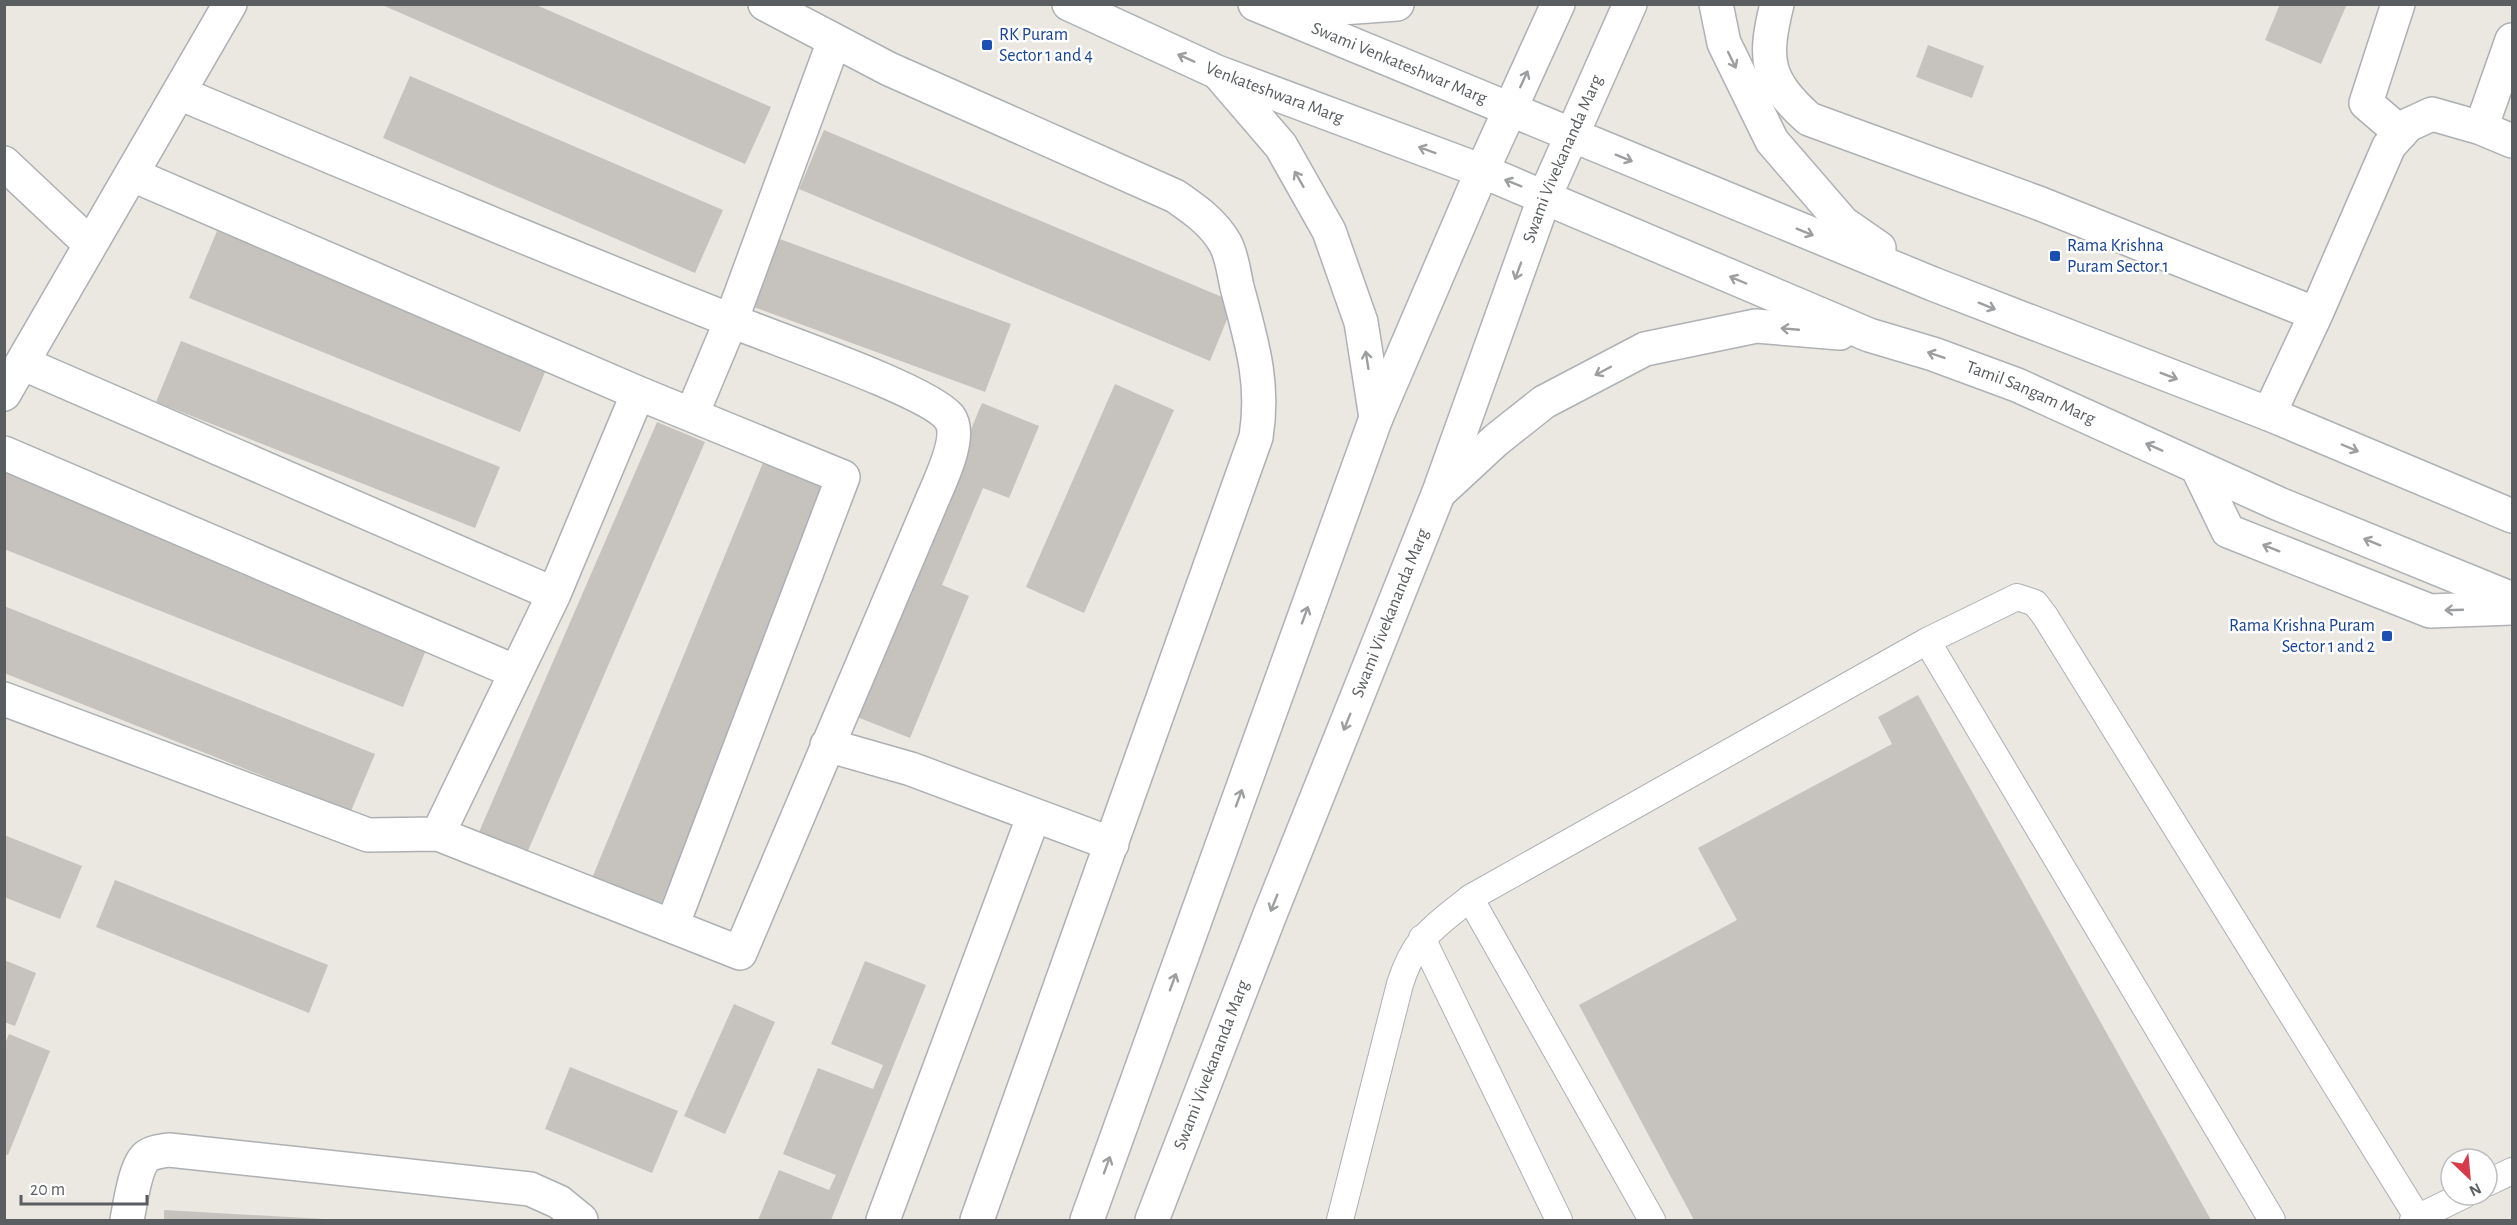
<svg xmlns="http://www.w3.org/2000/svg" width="2517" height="1225" viewBox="0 0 2517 1225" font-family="'Alegreya Sans',sans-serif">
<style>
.building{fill:#c6c2be}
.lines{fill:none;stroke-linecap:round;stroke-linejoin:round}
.lane-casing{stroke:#adb0b2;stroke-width:28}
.street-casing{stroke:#adb0b2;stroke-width:36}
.secondary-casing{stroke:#aeb2b5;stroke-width:36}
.lane{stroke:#fff;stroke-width:26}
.street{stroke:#fff;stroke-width:33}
.secondary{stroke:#fff;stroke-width:33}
.oneway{stroke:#9c9ea0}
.transit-dot{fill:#1a4fb4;stroke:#fff;stroke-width:2}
.labels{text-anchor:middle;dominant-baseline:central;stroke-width:5;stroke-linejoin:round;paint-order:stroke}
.transit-label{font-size:18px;fill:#164399;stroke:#fff;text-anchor:start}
.street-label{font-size:18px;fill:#5a5e60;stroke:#fff}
</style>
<rect width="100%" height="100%" fill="#ebe7e1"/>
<path class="building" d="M380 4H534L771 107 745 164Z
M2280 4H2347L2321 64 2265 40Z
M1928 45 1984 66 1972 98 1916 77Z
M410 76 723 210 695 273 383 138Z
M824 130 1234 302 1210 361 799 189Z
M217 231 548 365 520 432 189 298Z
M777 238 1011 324 985 392 751 306Z
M181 341 500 467 475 528 156 402Z
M1115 384 1174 410 1084 613 1026 587Z
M982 403 1039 426 1009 498 983 488 942 585 969 596 910 738 852 715Z
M657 422 705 442 524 860 476 839Z
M767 453 835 481 658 911 590 883Z
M4 471 430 640 403 707 4 549Z
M4 606 375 754 351 811 4 673Z
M1918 695 2211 1220H1694L1579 1005 1737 920 1698 848 1892 744 1878 717Z
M4 835 82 866 60 919 4 897Z
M115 880 328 965 309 1013 96 927Z
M4 960 36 973 15 1026 4 1022Z
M865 961 926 985 831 1220H758L779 1170 829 1190 836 1175 783 1154 818 1068 873 1089 883 1065 831 1044Z
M734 1004 775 1022 725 1134 684 1116Z
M9 1034 50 1051 8 1155 4 1154V1046Z
M570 1067 678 1111 652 1173 545 1129Z
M164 1210 324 1219V1220H164Z"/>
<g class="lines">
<g class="lane-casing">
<path id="lane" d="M1927 641 2272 1220
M1470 898 1652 1220
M1422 938 1559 1220
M2487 1183 2512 1171
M1340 1220 1400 984C1415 937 1433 928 1470 898L1927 641 2017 597 2035 603 2045 616 2418 1218
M2413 1220 2464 1195"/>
</g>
<g class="street-casing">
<path id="street" d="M765 4 889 69 1175 196C1195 210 1213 222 1225 243 1232 255 1234 274 1237 287 1251 340 1265 382 1256 437L977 1220
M1777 4C1763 61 1766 80 1809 119L2041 204 2316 314
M2398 4 2366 103 2401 133
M2481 128 2512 40
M4 163 90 244
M133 175 638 393 843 477 672 926
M22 363 554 594
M4 394 230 4
M692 414 731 321 834 41
M2269 414 2316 314 2389 146 2408 125 2432 114 2481 128 2512 141
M4 453 516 672
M4 699 368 835 438 834 740 953 930 505C938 485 964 436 949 417 928 391 784 342 745 326 555 251 367 172 179 93
M827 745 911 769 1112 844
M438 834 554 594 638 393
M127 1220C130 1205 135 1167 146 1157 152 1152 161 1151 169 1150L530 1189 559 1202 581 1220
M883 1220 1034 815"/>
</g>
<g class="secondary-casing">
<g id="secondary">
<path id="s1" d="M1069 4 1217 72 1482 171 1869 335 1933 354 2017 385 2279 504 2512 599"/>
<path id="s2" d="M1255 4 1933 284 2269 414 2512 516"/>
<path d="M1716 4 1724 43 1772 141 1843 223 1879 248"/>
<path d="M1286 12 1397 4"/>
<path d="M1220 75 1281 146 1329 231 1361 322 1376 418"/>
<path d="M2197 467 2228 531 2430 611 2512 608"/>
<path d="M1442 490 1496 440 1544 402 1645 349 1756 326 1840 333"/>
<path d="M1087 1220 1376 418 1482 171 1558 4"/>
<path id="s3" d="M1152 1220 1269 917 1439 492 1545 196 1630 4"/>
</g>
</g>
<use href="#lane" class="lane"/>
<use href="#street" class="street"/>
<use href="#secondary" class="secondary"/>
</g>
<defs><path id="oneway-shaft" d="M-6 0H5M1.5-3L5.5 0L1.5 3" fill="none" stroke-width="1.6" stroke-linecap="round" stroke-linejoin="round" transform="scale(1.5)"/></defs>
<g class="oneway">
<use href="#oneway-shaft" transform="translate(1186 58) rotate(-156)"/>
<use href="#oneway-shaft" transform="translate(1732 60) rotate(64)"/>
<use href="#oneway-shaft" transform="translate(1524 79) rotate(-65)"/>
<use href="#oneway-shaft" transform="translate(1427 150) rotate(-160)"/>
<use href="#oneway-shaft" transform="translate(1624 158) rotate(22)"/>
<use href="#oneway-shaft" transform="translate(1299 179) rotate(-120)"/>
<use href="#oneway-shaft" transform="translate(1513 183) rotate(-158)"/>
<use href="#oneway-shaft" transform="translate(1805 232) rotate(22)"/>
<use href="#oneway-shaft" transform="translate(1518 271) rotate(110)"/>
<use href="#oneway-shaft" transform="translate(1738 280) rotate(-157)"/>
<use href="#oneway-shaft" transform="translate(1987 306) rotate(22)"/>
<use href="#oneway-shaft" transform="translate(1790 329) rotate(-175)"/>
<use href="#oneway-shaft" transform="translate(1936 355) rotate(-161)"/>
<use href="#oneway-shaft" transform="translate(1367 360) rotate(-99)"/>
<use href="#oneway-shaft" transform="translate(1603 371) rotate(152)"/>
<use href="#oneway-shaft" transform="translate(2169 376) rotate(21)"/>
<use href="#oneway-shaft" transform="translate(2154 447) rotate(-156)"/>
<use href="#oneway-shaft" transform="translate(2350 448) rotate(23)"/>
<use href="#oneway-shaft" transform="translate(2372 542) rotate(-158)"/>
<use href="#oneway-shaft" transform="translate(2271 548) rotate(-158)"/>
<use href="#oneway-shaft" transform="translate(2454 610) rotate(178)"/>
<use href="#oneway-shaft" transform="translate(1305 615) rotate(-70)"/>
<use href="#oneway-shaft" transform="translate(1347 722) rotate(112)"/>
<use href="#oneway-shaft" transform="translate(1239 798) rotate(-70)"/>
<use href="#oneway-shaft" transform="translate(1274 903) rotate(112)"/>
<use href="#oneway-shaft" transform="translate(1173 982) rotate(-70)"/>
<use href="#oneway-shaft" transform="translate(1107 1165) rotate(-70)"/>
</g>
<g class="transit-dot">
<rect x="981" y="39" width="12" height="12" rx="3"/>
<rect x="2049" y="250" width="12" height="12" rx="3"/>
<rect x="2381" y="630" width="12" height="12" rx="3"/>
</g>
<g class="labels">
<g class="transit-label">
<text x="999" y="35">RK Puram<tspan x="999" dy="21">Sector 1 and 4</tspan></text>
<text x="2067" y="246">Rama Krishna<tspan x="2067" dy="21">Puram Sector 1</tspan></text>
<text x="2375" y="626" text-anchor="end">Rama Krishna Puram<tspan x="2375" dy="21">Sector 1 and 2</tspan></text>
</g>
<g class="street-label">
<text stroke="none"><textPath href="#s2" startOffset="156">Swami Venkateshwar Marg</textPath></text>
<text stroke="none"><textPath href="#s1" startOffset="224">Venkateshwara Marg</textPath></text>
<text stroke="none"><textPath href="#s3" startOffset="1138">Swami Vivekananda Marg</textPath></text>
<text stroke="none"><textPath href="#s1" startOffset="1038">Tamil Sangam Marg</textPath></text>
<text stroke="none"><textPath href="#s3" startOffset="652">Swami Vivekananda Marg</textPath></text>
<text stroke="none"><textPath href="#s3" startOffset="166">Swami Vivekananda Marg</textPath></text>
</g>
</g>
<rect width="2517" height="1225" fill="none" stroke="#5a5e60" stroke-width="12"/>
<g transform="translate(2469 1177) rotate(154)"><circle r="28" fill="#ffffff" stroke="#bdbfbf" stroke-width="1.5"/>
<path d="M0-4.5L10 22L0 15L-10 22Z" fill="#d73b4a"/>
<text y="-9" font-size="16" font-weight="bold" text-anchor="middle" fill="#5a5e60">N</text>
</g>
<path d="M21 1195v9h126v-9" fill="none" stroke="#5a5e60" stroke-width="3"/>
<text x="30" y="1195" font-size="18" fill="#5a5e60" stroke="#ffffff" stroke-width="4.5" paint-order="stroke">20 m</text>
</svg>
